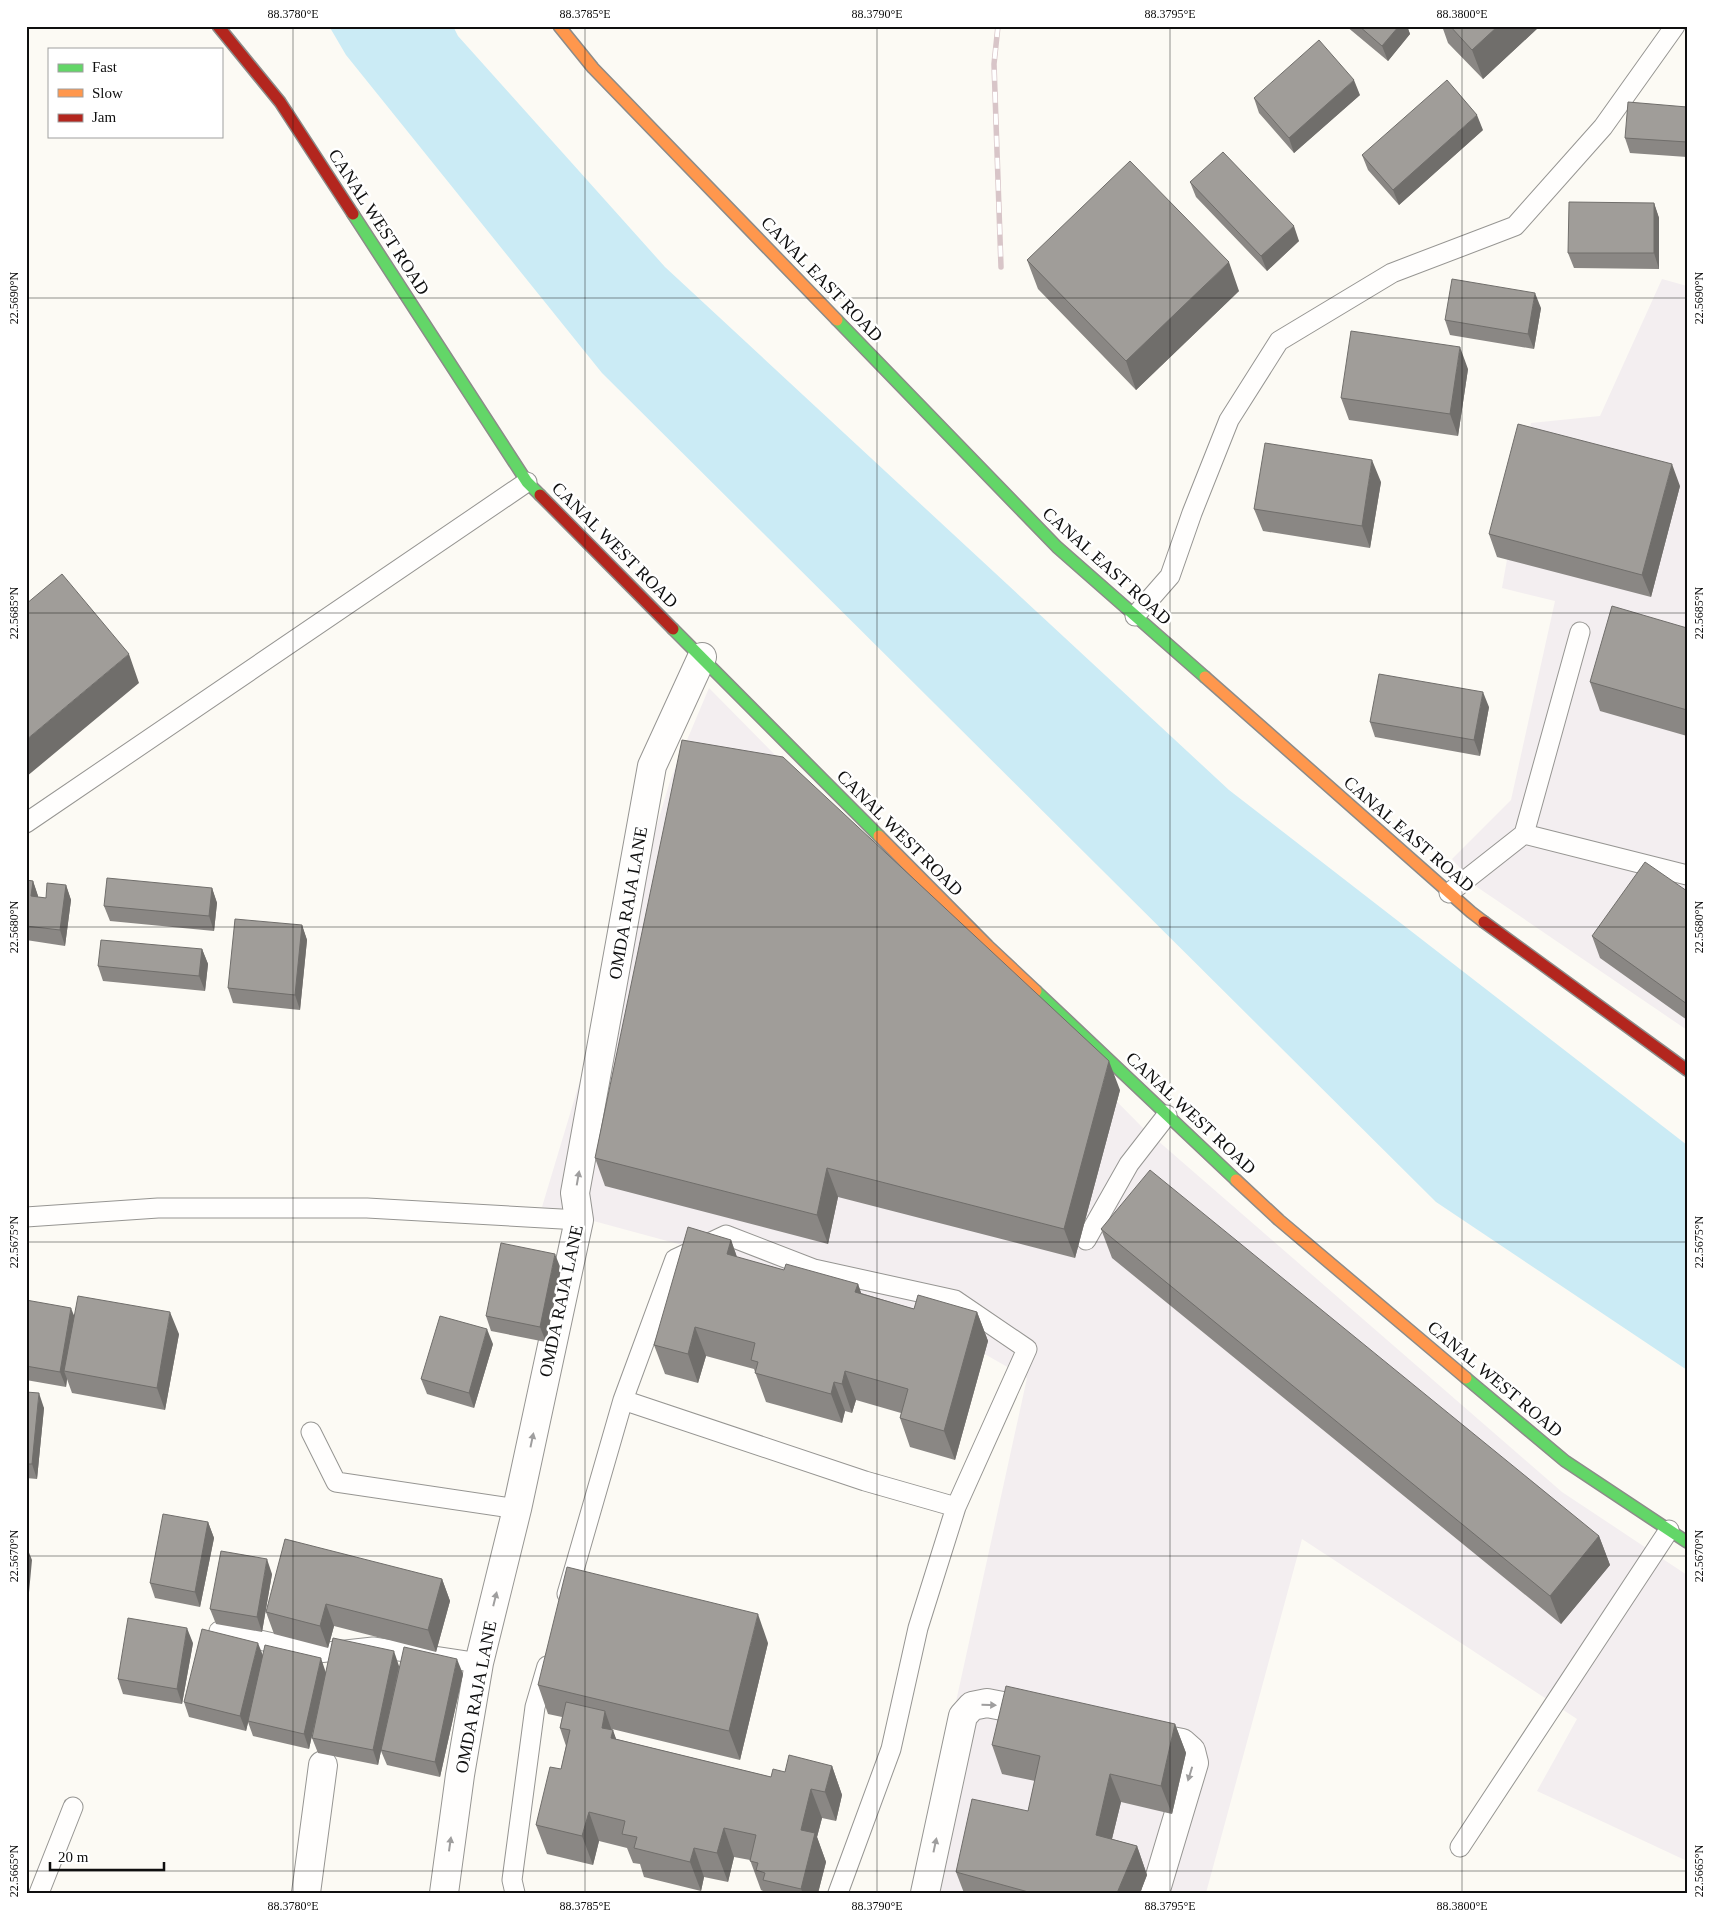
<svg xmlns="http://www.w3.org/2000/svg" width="1713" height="1919" viewBox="0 0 1713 1919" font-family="Georgia,serif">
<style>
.industrial{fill:#f3eef0}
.water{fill:#cbebf5}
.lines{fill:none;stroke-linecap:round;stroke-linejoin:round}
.lane-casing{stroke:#969592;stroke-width:21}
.street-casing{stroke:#969592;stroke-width:30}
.fast-casing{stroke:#8c8b89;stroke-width:14}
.slow-casing{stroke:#8c8b89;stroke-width:14}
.jam-casing{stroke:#8c8b89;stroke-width:14}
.lane{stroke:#fffefd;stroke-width:19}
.street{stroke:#fffefd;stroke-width:28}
.fast{stroke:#63d668;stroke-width:11}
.slow{stroke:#ff974d;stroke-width:11}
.jam{stroke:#b3261e;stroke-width:11}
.rail-casing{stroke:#d8c5c8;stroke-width:5.5}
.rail{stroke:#fff;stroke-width:4;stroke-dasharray:11;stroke-linecap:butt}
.wall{fill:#8a8784}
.shaded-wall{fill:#706e6b}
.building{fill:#a09d99;stroke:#706e6b}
.oneway{fill:#9f9e9e}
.ticks{fill:none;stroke:#0f0f0f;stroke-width:1;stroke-opacity:0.45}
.labels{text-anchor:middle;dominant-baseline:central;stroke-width:5;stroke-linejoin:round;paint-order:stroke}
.street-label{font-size:18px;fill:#0f0f0f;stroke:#fff}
.neatline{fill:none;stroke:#0f0f0f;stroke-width:2}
.ticks-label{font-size:12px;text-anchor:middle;fill:#0f0f0f}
</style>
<rect width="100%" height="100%" fill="#fcfaf4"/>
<path class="industrial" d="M1662 279 1687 286V1030L1477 887 1452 859 1511 800 1555 601 1502 588 1531 423 1600 416Z
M709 688 1142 1127 1562 1492 1687 1575V1861L1537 1791 1577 1719 1302 1539 1206 1893H914L1027 1378 895 1303 542 1207 671 778Z"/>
<path class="water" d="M329 26H453L458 36 665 267 1229 790 1687 1145V1370L1436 1202 602 373 346 55Z"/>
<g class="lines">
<g class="lane-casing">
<path id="lane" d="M1135 616 1170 576 1192 513 1229 420 1279 341 1392 273 1515 226 1603 127 1675 26
M26 823 527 482
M1524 834 1580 632
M1449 893 1524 834 1687 875
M26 1217 158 1208H367L579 1220
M1086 1240 1129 1164 1167 1115
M623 1400 865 1481 956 1507
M311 1432 336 1482 517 1509
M567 1594 623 1400 675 1259 726 1235 814 1269 955 1300 1027 1349 956 1507 918 1628 891 1749 838 1893
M219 1631 318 1653 373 1647 479 1663
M1460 1847 1669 1530
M39 1893 73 1807
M515 1893 512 1880 535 1707 547 1666"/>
</g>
<g class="street-casing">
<path id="street" d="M1146 1736 1182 1743 1191 1751 1194 1763 1155 1893
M306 1893 323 1765
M444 1893 460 1775 479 1663 517 1509 579 1220 575 1193 652 766 702 657
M925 1893 963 1716 972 1706 987 1703 1038 1713"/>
</g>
<g class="fast-casing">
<path id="fast" d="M353 214 527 482 540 495
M837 320 1057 547 1205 677
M673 629 879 836
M1036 991 1236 1180
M1466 1378 1565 1461 1687 1542"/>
</g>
<g class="slow-casing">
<path id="slow" d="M559 26 593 68 837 320
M1205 677 1471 912 1484 922
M879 836 988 946 1036 991
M1236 1180 1279 1220 1466 1378"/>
</g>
<g class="jam-casing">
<path id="jam" d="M218 26 280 102 353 214
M540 495 673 629
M1484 922 1687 1070"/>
</g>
<use href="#lane" class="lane"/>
<use href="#street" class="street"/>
<use href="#fast" class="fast"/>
<use href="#slow" class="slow"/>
<use href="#jam" class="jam"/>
<g class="rail-casing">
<path id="rail" d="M998 26 994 64 1001 267"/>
</g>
<use href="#rail" class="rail"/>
</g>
<path class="wall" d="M1346 26H1407L1410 34 1388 61Z
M1442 26H1540L1483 79 1448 43Z
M1360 95 1294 153 1259 113 1254 98Z
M1687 107V157L1630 153 1625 138Z
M1483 130 1399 205 1368 170 1362 155Z
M1190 182 1299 241 1267 271 1196 197Z
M1654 203 1659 218V269L1574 268 1568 253Z
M1027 260 1239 291 1136 390 1038 289Z
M1541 308 1534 349 1450 335 1445 320Z
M1468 369 1458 436 1349 420 1341 398Z
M1381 482 1370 548 1263 531 1254 509Z
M1680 486 1651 597 1497 557 1489 534Z
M1687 628V736L1600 711 1590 682Z
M1489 707 1480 756 1375 737 1370 722Z
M26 880 33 881 38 896V897L46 898 66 885 71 900 65 946 26 940Z
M212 888 217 903 214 931 110 921 104 906Z
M1687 891V1020L1600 958 1592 936Z
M302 925 307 940 300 1010 233 1003 228 988Z
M202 949 208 964 205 991 103 981 98 966Z
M1120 1090 1075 1258 838 1197 828 1244 605 1186 595 1158Z
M1101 1229 1599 1536 1610 1565 1561 1624 1112 1258Z
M731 1240 737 1257 784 1270 858 1284 861 1293 914 1309 977 1312 988 1341 955 1460 910 1447 900 1418 901 1413 856 1400 852 1413 845 1411 842 1423 766 1402 754 1369 706 1356 698 1383 665 1374 654 1345Z
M561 1269 546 1342 491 1331 486 1316Z
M26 1300 74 1315 179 1334 165 1410 72 1393 67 1379 66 1387 26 1380Z
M493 1344 474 1408 427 1394 421 1379Z
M26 1392 44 1408 37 1479 26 1478Z
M208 1522 214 1538 200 1607 155 1598 150 1583Z
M272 1574 262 1632 216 1624 210 1609Z
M442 1579 450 1601 436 1652 334 1626 328 1648 274 1634 266 1612Z
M193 1643 182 1704 123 1694 118 1679Z
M768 1643 740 1760 612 1729 616 1739 771 1777 785 1772 832 1766 842 1795 836 1821 822 1818 817 1837 826 1862 818 1893H764L763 1891 761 1890 750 1860 734 1857 728 1882 704 1877 701 1891 644 1877 640 1864 633 1863 627 1848 599 1841 593 1865 547 1854 536 1825 561 1769 566 1746 560 1728 562 1717 548 1714 538 1685Z
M263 1655 326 1672 399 1666 463 1674 440 1777 387 1765 381 1751 378 1765 318 1753 312 1738 315 1722 309 1749 253 1736 248 1722 246 1731 189 1717 184 1702Z
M1175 1724 1186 1753 1172 1814 1121 1802 1112 1839 1137 1846 1147 1875 1140 1893H964L956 1872 1028 1811 1035 1781 1002 1774 992 1745Z"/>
<path class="shaded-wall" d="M1399 26H1407L1410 34 1388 61 1382 46Z
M1498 26H1540L1483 79 1472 50Z
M1354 80 1360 95 1294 153 1289 138Z
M1477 115 1483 130 1399 205 1393 190Z
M1654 203 1659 218V269L1654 253Z
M1294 226 1299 241 1267 271 1261 256Z
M1229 262 1239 291 1136 390 1126 361Z
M1535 293 1541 308 1534 349 1528 334Z
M1460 347 1468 369 1458 436 1450 414Z
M1372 460 1381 482 1370 548 1362 526Z
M1672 464 1680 486 1651 597 1642 575Z
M129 654 139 683 26 777V740Z
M1483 692 1489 707 1480 756 1474 740Z
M33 881 38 896 37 912 31 896Z
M66 885 71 900 65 946 60 930Z
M212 888 217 903 214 931 209 916Z
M302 925 307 940 300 1010 295 995Z
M202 949 208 964 205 991 199 976Z
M1109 1061 1120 1090 1075 1258 1064 1229Z
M827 1168 838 1197 828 1244 817 1215Z
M731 1240 741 1269 727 1254Z
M555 1254 561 1269 546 1342 540 1327Z
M858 1284 868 1313 855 1292Z
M71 1308 77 1323 64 1371 67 1379 66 1387 60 1372Z
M170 1312 179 1334 165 1410 157 1388Z
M977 1312 988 1341 955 1460 944 1431Z
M695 1327 706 1356 698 1383 688 1354Z
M487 1329 493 1344 474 1408 469 1393Z
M845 1371 856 1400 852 1413 842 1384Z
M834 1382 845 1411 842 1423 831 1394Z
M39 1393 44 1408 37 1479 32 1464Z
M208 1522 214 1538 200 1607 195 1592Z
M1599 1536 1610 1565 1561 1624 1550 1596Z
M26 1545 32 1560 26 1625Z
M267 1559 272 1574 262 1632 257 1617Z
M442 1579 450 1601 436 1652 428 1630Z
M326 1604 334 1626 328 1648 320 1626Z
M758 1614 768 1643 740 1760 729 1731Z
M187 1628 193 1643 182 1704 177 1689Z
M258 1643 264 1658 246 1731 240 1716Z
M394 1651 399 1666 378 1765 373 1750Z
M321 1658 326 1673 309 1749 304 1734Z
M457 1659 463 1674 440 1777 435 1762Z
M605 1711 612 1731 613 1730 623 1759 602 1728Z
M1175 1724 1186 1753 1172 1814 1161 1786Z
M832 1766 842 1795 836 1821 825 1792Z
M1110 1774 1121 1802 1106 1863 1096 1835Z
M811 1789 822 1818 817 1837 826 1862 818 1893H803L801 1889V1830Z
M589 1812 599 1841 593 1865 582 1836Z
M724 1828 734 1857 728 1882 717 1853Z
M1137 1846 1147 1875 1140 1893H1117Z
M694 1848 704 1877 701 1891 690 1862Z"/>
<path class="building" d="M1359 26H1399L1382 46Z
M1450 26H1498L1472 50Z
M1319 40 1354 80 1289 138 1254 98Z
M1447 80 1477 115 1393 190 1362 155Z
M1628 102 1687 107V142L1625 138Z
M1223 152 1294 226 1261 256 1190 182Z
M1130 161 1229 262 1126 361 1027 260Z
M1569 202 1654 203V253H1568Z
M1452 279 1535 293 1528 334 1445 320Z
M1351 331 1460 347 1450 414 1341 398Z
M1518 424 1672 464 1642 575 1489 534Z
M1265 443 1372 460 1362 526 1254 509Z
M62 574 129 654 26 740V604Z
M1612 606 1687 628V710L1590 682Z
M1379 674 1483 692 1474 740 1370 722Z
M682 740 783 757 1109 1061 1064 1229 827 1168 817 1215 595 1158Z
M1645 862 1687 891V1004L1592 936Z
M107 878 212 888 209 916 104 906Z
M26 880 33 881 31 896 46 898 47 883 66 885 60 930 26 926Z
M235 919 302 925 295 995 228 988Z
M101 940 202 949 199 976 98 966Z
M1150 1170 1599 1536 1550 1596 1101 1229Z
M688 1227 731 1240 727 1254 784 1270 786 1264 858 1284 855 1292 914 1309 918 1295 977 1312 944 1431 900 1418 908 1389 845 1371 842 1384 834 1382 831 1394 755 1373 758 1362 751 1360 755 1343 695 1327 688 1354 654 1345Z
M501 1243 555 1254 540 1327 486 1316Z
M78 1296 170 1312 157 1388 64 1371Z
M26 1300 71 1308 60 1372 26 1366Z
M440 1316 487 1329 469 1393 421 1379Z
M26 1392 39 1393 32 1464H26Z
M163 1514 208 1522 195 1592 150 1583Z
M285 1539 442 1579 428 1630 326 1604 320 1626 266 1612Z
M221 1551 267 1559 257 1617 210 1609Z
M567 1567 758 1614 729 1731 538 1685Z
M128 1618 187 1628 177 1689 118 1679Z
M202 1629 258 1643 240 1716 184 1702Z
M333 1638 394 1651 373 1750 312 1738Z
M265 1645 321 1658 304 1734 248 1721Z
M404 1647 457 1659 435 1762 381 1750Z
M1006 1686 1175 1724 1161 1786 1110 1774 1096 1835 1137 1846 1117 1893H1032L956 1872 972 1799 1028 1811 1040 1756 992 1745Z
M566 1702 605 1711 602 1728 613 1730 611 1738 771 1777 773 1769 785 1772 789 1755 832 1766 825 1792 811 1789 801 1830 815 1833 801 1889 763 1880 765 1873 756 1870 758 1863 750 1861 756 1835 724 1828 717 1853 694 1848 690 1862 634 1848 637 1837 622 1834 625 1821 589 1812 582 1836 536 1825 550 1767 561 1769 570 1730 560 1728Z"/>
<defs><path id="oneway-solid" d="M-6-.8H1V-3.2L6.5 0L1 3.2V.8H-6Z" transform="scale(1.25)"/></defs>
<g class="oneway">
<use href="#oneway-solid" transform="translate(578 1178) rotate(-80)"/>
<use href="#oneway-solid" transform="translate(532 1440) rotate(-78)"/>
<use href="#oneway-solid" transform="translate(495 1599) rotate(-76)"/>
<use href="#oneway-solid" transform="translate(989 1705) rotate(2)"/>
<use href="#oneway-solid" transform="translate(1190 1774) rotate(107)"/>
<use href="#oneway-solid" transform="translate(450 1844) rotate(-82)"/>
<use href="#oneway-solid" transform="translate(935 1845) rotate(-78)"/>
</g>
<path class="ticks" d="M293 26V1893M585 26V1893M877 26V1893M1170 26V1893M1462 26V1893M26 298H1687M26 613H1687M26 927H1687M26 1242H1687M26 1556H1687M26 1871H1687"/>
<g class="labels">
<g class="street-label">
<text transform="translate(379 222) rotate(57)">CANAL WEST ROAD</text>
<text transform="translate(822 279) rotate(46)">CANAL EAST ROAD</text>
<text transform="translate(615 545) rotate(45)">CANAL WEST ROAD</text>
<text transform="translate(1107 566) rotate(42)">CANAL EAST ROAD</text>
<text transform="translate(900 833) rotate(45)">CANAL WEST ROAD</text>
<text transform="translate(1409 834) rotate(41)">CANAL EAST ROAD</text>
<text transform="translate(628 903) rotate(-80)">OMDA RAJA LANE</text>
<text transform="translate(1191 1113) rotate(43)">CANAL WEST ROAD</text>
<text transform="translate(561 1301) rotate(-78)">OMDA RAJA LANE</text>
<text transform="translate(1495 1379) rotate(40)">CANAL WEST ROAD</text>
<text transform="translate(476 1697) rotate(-79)">OMDA RAJA LANE</text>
</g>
</g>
<rect width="1713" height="1919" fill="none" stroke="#ffffff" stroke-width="55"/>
<rect x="48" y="48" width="175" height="90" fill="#ffffff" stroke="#9f9f9f"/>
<rect x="58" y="64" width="25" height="8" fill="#63d668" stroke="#9f9f9f"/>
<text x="92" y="72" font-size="15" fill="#0f0f0f">Fast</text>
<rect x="58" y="89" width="25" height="8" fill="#ff974d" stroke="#9f9f9f"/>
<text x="92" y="98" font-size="15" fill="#0f0f0f">Slow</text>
<rect x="58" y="114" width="25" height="8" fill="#b3261e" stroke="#9f9f9f"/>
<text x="92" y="122" font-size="15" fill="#0f0f0f">Jam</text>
<path d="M50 1862v8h114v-8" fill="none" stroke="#0f0f0f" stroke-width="2.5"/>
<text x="58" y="1862" font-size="15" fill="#0f0f0f" stroke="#ffffff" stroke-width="4" paint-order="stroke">20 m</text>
<rect x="28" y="28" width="1658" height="1864" class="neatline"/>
<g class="ticks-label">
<text x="293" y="18">88.3780°E</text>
<text x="585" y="18">88.3785°E</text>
<text x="877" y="18">88.3790°E</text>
<text x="1170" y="18">88.3795°E</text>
<text x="1462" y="18">88.3800°E</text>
<text transform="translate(14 298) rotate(-90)" y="4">22.5690°N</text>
<text transform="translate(1699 298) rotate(-90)" y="4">22.5690°N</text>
<text transform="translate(14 613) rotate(-90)" y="4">22.5685°N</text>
<text transform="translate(1699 613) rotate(-90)" y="4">22.5685°N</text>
<text transform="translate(14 927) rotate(-90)" y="4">22.5680°N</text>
<text transform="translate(1699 927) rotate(-90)" y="4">22.5680°N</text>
<text transform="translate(14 1242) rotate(-90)" y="4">22.5675°N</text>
<text transform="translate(1699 1242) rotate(-90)" y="4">22.5675°N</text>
<text transform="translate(14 1556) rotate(-90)" y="4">22.5670°N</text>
<text transform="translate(1699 1556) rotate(-90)" y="4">22.5670°N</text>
<text transform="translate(14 1871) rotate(-90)" y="4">22.5665°N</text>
<text transform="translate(1699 1871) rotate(-90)" y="4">22.5665°N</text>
<text x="293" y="1910">88.3780°E</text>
<text x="585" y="1910">88.3785°E</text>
<text x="877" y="1910">88.3790°E</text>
<text x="1170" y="1910">88.3795°E</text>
<text x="1462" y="1910">88.3800°E</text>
</g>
</svg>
